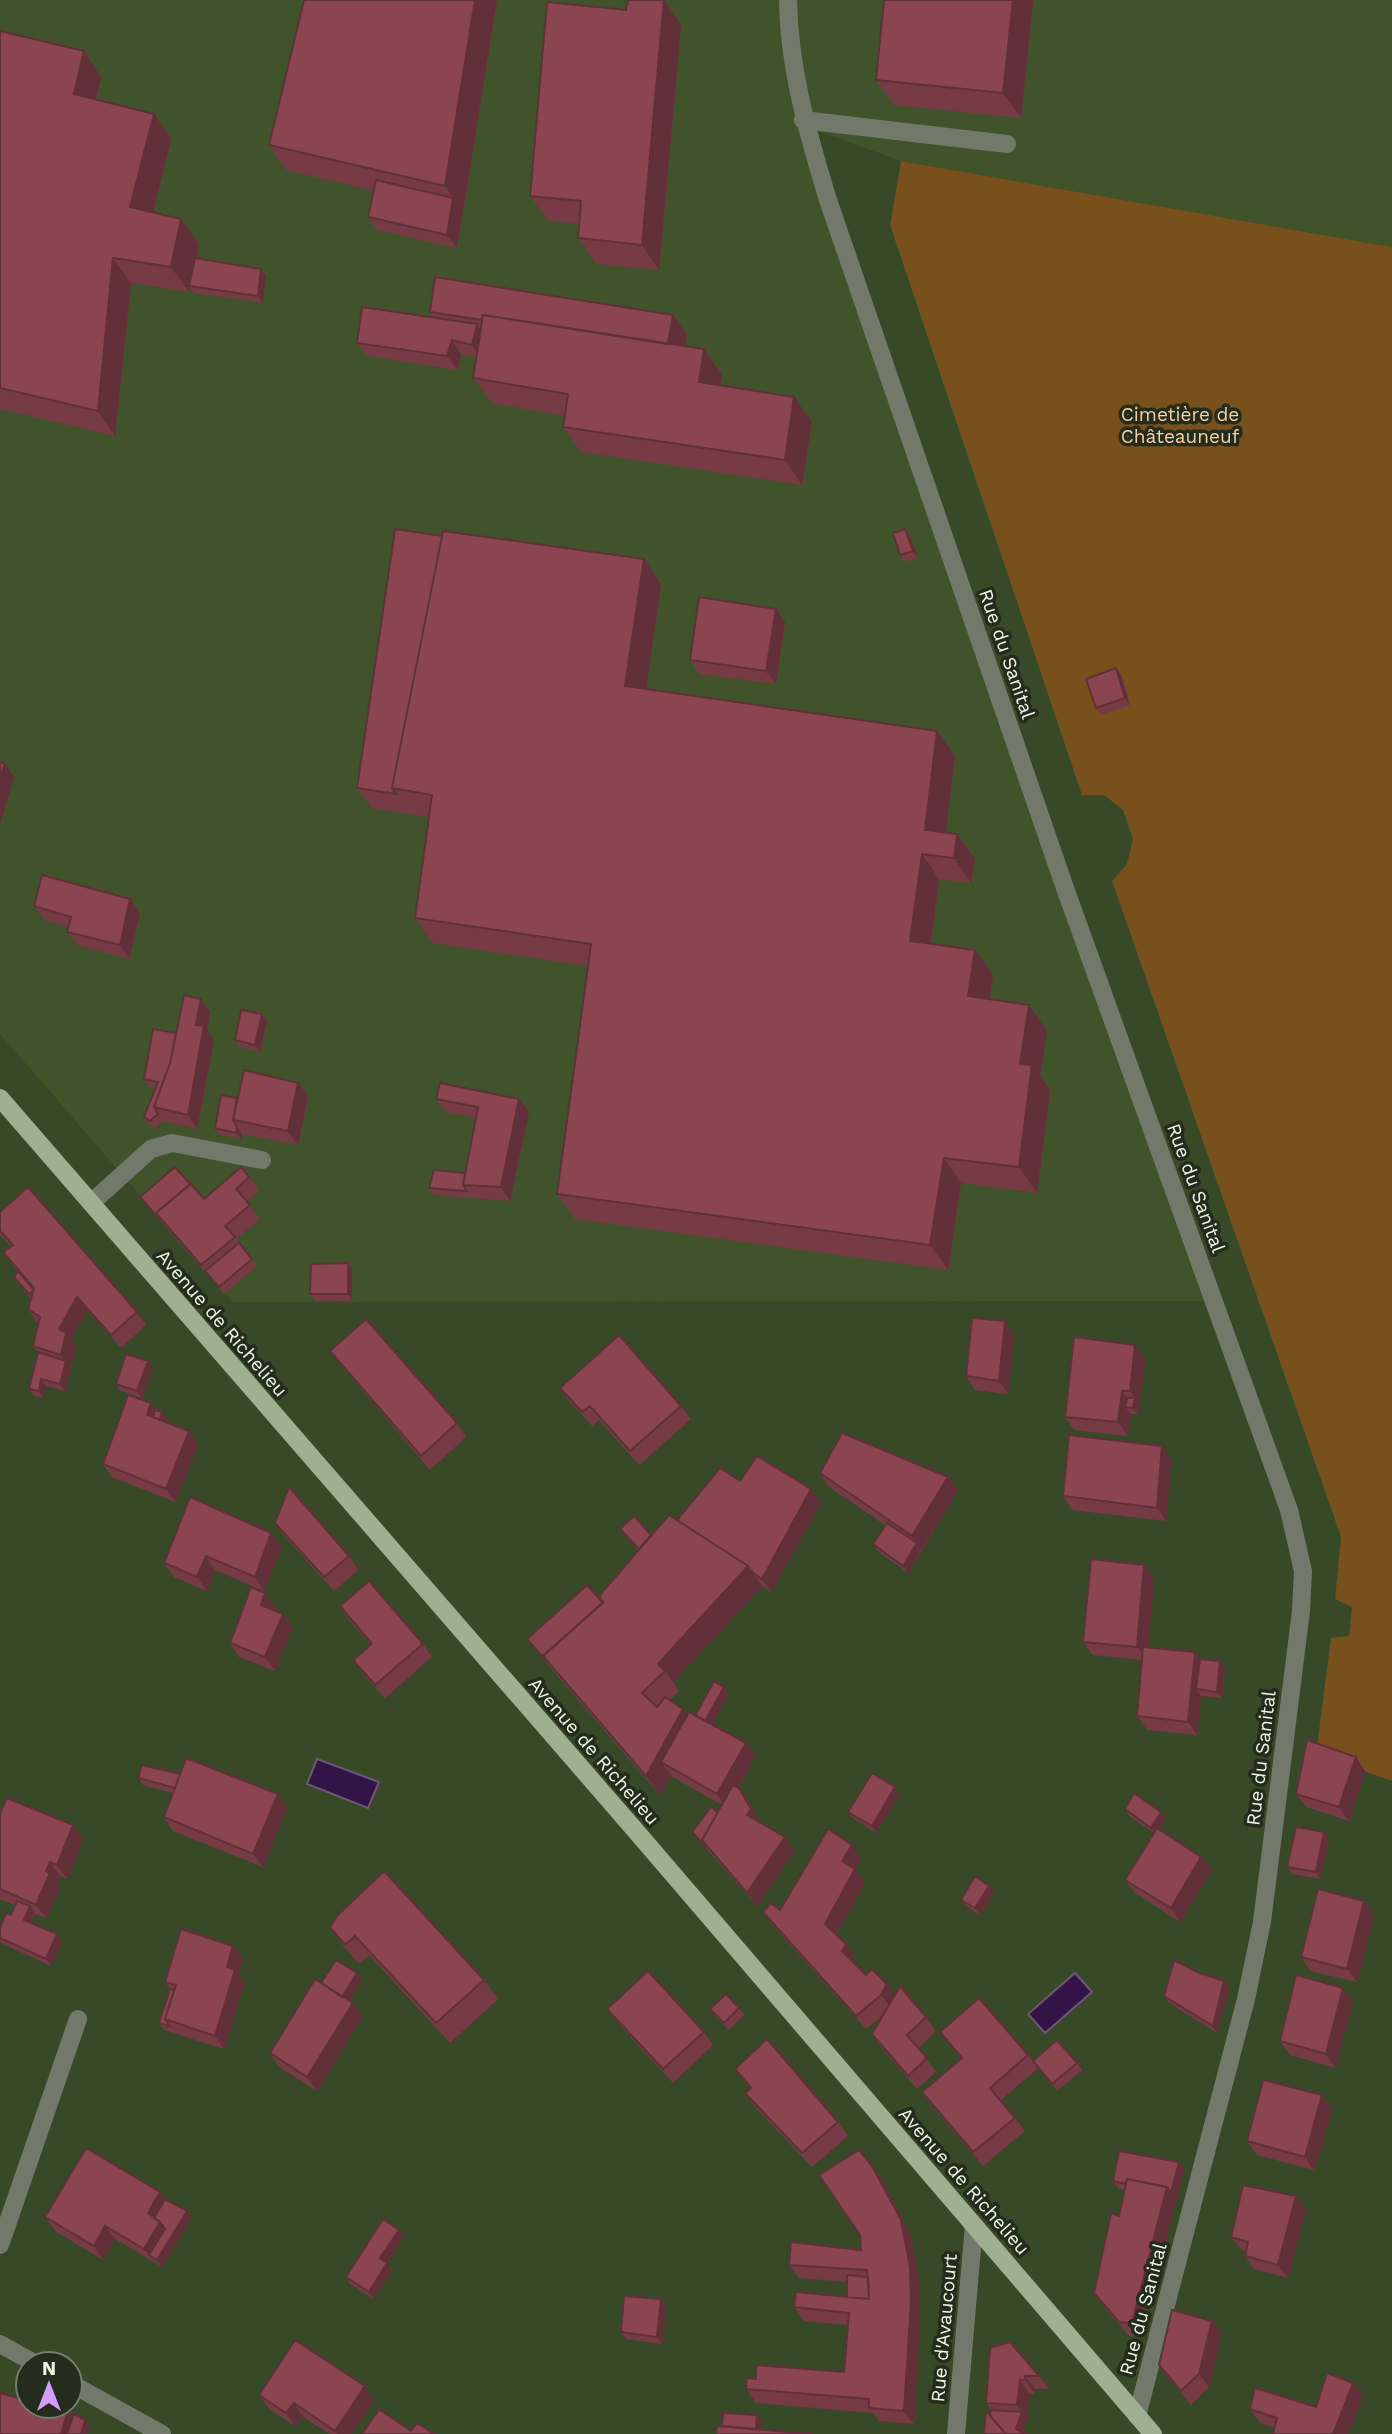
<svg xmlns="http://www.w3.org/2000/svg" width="1392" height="2434" viewBox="0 0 1392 2434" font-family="'Work Sans',sans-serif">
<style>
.built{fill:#40532b}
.green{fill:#78501b}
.water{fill:#341447;stroke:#6c5876;stroke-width:2}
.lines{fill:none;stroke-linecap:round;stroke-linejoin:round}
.lane{stroke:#717a6a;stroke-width:18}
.street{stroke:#717a6a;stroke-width:18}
.primary{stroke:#9eb08f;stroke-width:18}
.wall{fill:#773b45}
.shaded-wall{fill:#613038}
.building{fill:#8a4550;stroke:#613038;stroke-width:2}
.labels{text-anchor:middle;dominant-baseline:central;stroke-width:7;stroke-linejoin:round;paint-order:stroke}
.park-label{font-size:19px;fill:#f7cfa1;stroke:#242c1d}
.street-label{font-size:19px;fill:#edf8e3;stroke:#242c1d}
</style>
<rect width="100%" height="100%" fill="#384927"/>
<path class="built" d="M0 0H1392V247L901 161 812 129 1214 1301 233 1302 0 1034Z"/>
<path class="green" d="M901 161 1392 247V1781L1316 1754 1331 1638 1349 1636 1352 1607 1335 1599 1341 1537 1112 881 1127 864 1133 839 1123 810 1104 795H1082L890 225Z"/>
<path class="water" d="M317 1759 379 1782 368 1808 307 1784Z
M1075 1973 1092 1992 1045 2033 1028 2014Z"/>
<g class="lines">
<path class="lane" d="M803 120 1007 144
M91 1203 151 1149 172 1143 262 1160"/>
<path class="street" d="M788 0C789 69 808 134 828 200L1065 888 1289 1510 1303 1571 1301 1611 1262 1922 1246 1999 1137 2416
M0 2245 78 2019
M0 2344 36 2364
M70 2383 162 2434
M956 2434 974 2225"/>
<path class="primary" d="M0 1098 635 1830 1153 2434"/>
</g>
<path class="wall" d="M304 0H497L457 248 377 230 368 217 374 191 286 170 269 145Z
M1033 0 1021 118 894 105 876 80Z
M681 25 659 270 596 264 578 238 579 224 548 221 530 196Z
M0 31 101 77 96 100 154 114 171 139 153 212 181 219 199 244 196 258 266 276 263 303 194 293 190 287 189 292 131 283 115 436 0 409Z
M430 312 673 315 687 335 685 346 722 375 720 385 812 422 802 485 581 452 563 427 565 416 491 403 473 378 476 357 461 354 457 370 367 356 357 343 434 317Z
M442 536 644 559 661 584 646 689 955 756 945 832 957 834 975 859 971 883 939 879 931 944 975 950 993 975 989 999 1029 1005 1047 1031 1040 1076 1050 1090 1037 1193 961 1183 948 1270 575 1219 557 1194 588 966 432 943 415 918 429 817 371 808 357 788Z
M910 536 918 558 905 562 900 555Z
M776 609 785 622 776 684 699 674 690 660Z
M1116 668 1121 675 1130 705 1101 715 1096 708Z
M34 906 140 913 129 959 77 945 67 932 69 927 44 920Z
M210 1012 207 1030 214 1040 197 1129 163 1121 155 1128 149 1124 144 1117 156 1087 149 1086 144 1079 176 1033Z
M262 1014 267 1021 260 1052 240 1047 235 1040Z
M298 1083 308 1096 298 1145 242 1134 241 1139 220 1135 215 1128 237 1098Z
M436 1099 529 1112 510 1201 434 1195 429 1188 465 1173 476 1118 446 1112Z
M249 1177 259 1190 247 1201 260 1219 236 1239 257 1266 224 1294 140 1197 204 1199Z
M0 1212 137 1312 146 1325 121 1348 87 1310 71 1339 76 1347 65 1391 46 1386 43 1398 34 1396 29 1389 38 1352 33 1346 38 1324 28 1309 31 1299 14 1277 18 1272 3 1252 11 1247 0 1235Z
M352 1270V1301H315L310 1294Z
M1014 1334 1008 1394 975 1390 966 1376Z
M330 1351 457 1423 466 1437 430 1470 340 1364Z
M1145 1359 1138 1414H1131L1128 1436 1074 1430 1065 1417Z
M153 1368 142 1398 121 1391 116 1384Z
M560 1388 681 1406 691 1419 639 1465 599 1420 592 1426 569 1401Z
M151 1403 155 1410 162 1412 167 1419 166 1422 198 1444 175 1502 112 1477 103 1464Z
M1171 1459 1166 1521 1072 1510 1063 1496Z
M820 1473 948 1477 958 1490 908 1573 878 1551 873 1544 885 1525 829 1487Z
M740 1481 821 1502 771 1592 762 1586 673 1682 679 1691 669 1700 687 1716H695L724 1687 728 1694 712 1725 746 1743 755 1757 738 1788 749 1802 760 1823 794 1851 757 1906 692 1832 718 1812 722 1805 671 1776 660 1795 537 1652 527 1639 603 1602 638 1550 620 1529 651 1535Z
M275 1523 349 1556 358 1570 334 1591 285 1537Z
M271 1533 281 1547 264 1591 215 1570 207 1591 174 1577 164 1563Z
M1144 1565 1154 1578 1148 1648 1200 1659 1225 1668 1222 1698 1201 1696 1197 1735 1147 1730 1137 1716 1142 1660 1093 1655 1083 1642Z
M340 1606 423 1644 432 1657 385 1698 363 1674 353 1660 371 1645 349 1620Z
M275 1607 274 1610 283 1614 292 1627 275 1671 239 1657 230 1643Z
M1356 1757 1365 1771 1349 1821 1306 1807 1296 1794Z
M180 1774 278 1794 287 1807 263 1867 173 1831 164 1817 173 1793 143 1785 138 1778Z
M895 1787 899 1794 876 1833 853 1818 848 1812Z
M1125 1809 1161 1812 1166 1818 1159 1829 1201 1857 1211 1870 1180 1922 1135 1893 1125 1880 1154 1833 1129 1816Z
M0 1813 73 1825 83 1839 67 1879 60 1876 57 1882 60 1886 46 1918 35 1914 31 1923 62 1941 51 1966 1 1943 0 1942V1928L11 1915 15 1905 0 1899Z
M1329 1839 1320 1879 1292 1874 1287 1867Z
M861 1859 855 1869 865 1883 836 1934 855 1957 853 1962 866 1975 887 1984 895 1995 926 2017 936 2031 918 2048 936 2072 917 2089 881 2047 872 2034 883 2015 866 2029 773 1926 763 1912 780 1910Z
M989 1886 994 1892 980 1915 966 1906 961 1900Z
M1374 1915 1357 1982 1310 1971 1301 1957Z
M330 1927 484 1980 498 1999 450 2043 369 1955 359 1964 344 1947Z
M242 1959 238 1975 244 1983 224 2049 164 2030 159 2023 170 1989 165 1982Z
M357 1973 362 1980 349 2001 362 2017 317 2091 279 2067 270 2053 321 1983Z
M1229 1988 1217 2033 1169 2003 1164 1996Z
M1353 2001 1335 2068 1290 2055 1280 2041Z
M739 2008 744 2015 729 2030 715 2016 710 2009Z
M607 2009 704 2032 713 2045 673 2083 617 2022Z
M940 2032 1028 2055 1033 2061 1077 2063 1082 2070 1057 2091 1038 2068 1000 2101 1015 2118 1025 2131 983 2166 932 2106 922 2092 961 2059Z
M735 2069 838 2122 848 2136 812 2167 755 2107 745 2093 750 2089Z
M1322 2095 1332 2109 1314 2170 1257 2155 1247 2141Z
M1179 2162 1184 2169 1141 2336H1129L1104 2307 1094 2293 1119 2216 1124 2190 1118 2188 1113 2181Z
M872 2166 882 2180 910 2234 919 2280 920 2316 914 2424 879 2421 873 2413 756 2403 746 2389 756 2379 844 2372 848 2325 804 2321 794 2307 847 2297V2282L799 2278 789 2265 861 2250Z
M1296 2196 1306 2210 1288 2278 1254 2269 1245 2256 1246 2252 1241 2250 1231 2237Z
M165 2199 187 2211 191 2218 162 2267 115 2239 103 2260 55 2231 45 2217Z
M399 2230 404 2236 387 2263 392 2270 373 2299 350 2284 346 2277Z
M666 2306 662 2344 626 2339 621 2332Z
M1212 2321 1221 2334 1209 2387 1191 2405 1169 2379 1159 2365Z
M990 2348 1039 2376 1049 2389H1035V2394H1029L1027 2419 1023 2432 1027 2434H984L990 2416 991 2410 986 2403Z
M1353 2383 1363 2396 1275 2428 1260 2423 1250 2409 1316 2407Z
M259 2395 374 2400 351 2434H329L303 2417 295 2426 269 2409Z"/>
<path class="shaded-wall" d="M475 0H497L463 211 445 186Z
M664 0 681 25 659 270 642 245Z
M1013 0H1033L1021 118 1003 93Z
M84 51 101 77 91 119 74 94Z
M154 114 171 139 148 232 130 207Z
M453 198 463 211 457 248 447 235Z
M181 219 199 244 189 292 171 267Z
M113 258 131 283 115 436 98 411Z
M261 269 266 276 263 303 258 296Z
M673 315 687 335 681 368 667 349Z
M477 324 486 338 482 359 472 345Z
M452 340 461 354 457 370 447 356Z
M704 349 722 375 716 407 699 382Z
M794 397 812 422 802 485 785 460Z
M905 529 910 536 918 558 913 551Z
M644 559 661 584 643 712 625 686Z
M776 609 785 622 776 684 766 671Z
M1116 668 1121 675 1130 705 1125 698Z
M937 731 955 756 943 855 925 830Z
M5 764 14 777 0 824V779Z
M957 834 975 859 971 883 954 858Z
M922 854 939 879 928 966 910 941Z
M130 899 140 913 129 959 120 945Z
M975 950 993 975 986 1022 968 996Z
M201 999 210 1012 207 1030 214 1040 197 1129 188 1115 196 1025Z
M1029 1005 1047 1031 1040 1076 1050 1090 1037 1193 1019 1167 1020 1064Z
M262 1014 267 1021 260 1052 255 1045Z
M298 1083 308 1096 298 1145 288 1131Z
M519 1099 529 1112 510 1201 501 1187Z
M237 1127 242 1134 241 1139 236 1133Z
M944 1158 961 1183 948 1270 930 1245Z
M348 1263 352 1270V1301L348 1294Z
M77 1297 87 1310 71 1339 76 1347 65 1391 60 1384 66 1361 61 1355 59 1329Z
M1005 1321 1014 1334 1008 1394 999 1381Z
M1135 1345 1145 1359 1138 1414 1133 1408 1135 1398 1130 1391Z
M148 1361 153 1368 142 1398 137 1391Z
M41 1379 46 1386 43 1398 39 1391Z
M1122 1391 1132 1405 1125 1407 1131 1414 1128 1436 1118 1422Z
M151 1403 160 1417 158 1424 147 1415Z
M162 1412 167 1419 164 1431 159 1424Z
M189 1431 198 1444 175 1502 166 1489Z
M1162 1446 1171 1459 1166 1521 1157 1508Z
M948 1477 958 1490 921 1550 912 1536Z
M811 1489 821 1502 771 1592 762 1579Z
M271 1533 281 1547 264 1591 255 1577Z
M917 1543 921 1550 908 1573 903 1566Z
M206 1556 215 1570 207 1591 197 1577Z
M1144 1565 1154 1578 1147 1660 1137 1647Z
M748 1566 762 1586 673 1682 665 1671 658 1664Z
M265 1593 275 1607 270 1619 261 1605Z
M283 1614 292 1627 275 1671 265 1657Z
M1195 1652 1205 1666 1196 1689 1201 1696 1197 1735 1188 1722Z
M1220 1661 1225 1668 1222 1698 1217 1692Z
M724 1687 728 1694 709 1731 704 1724Z
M683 1709 696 1729 661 1762 671 1776 660 1795 646 1776Z
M746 1743 755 1757 726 1808 717 1794Z
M1356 1757 1365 1771 1349 1821 1339 1807Z
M895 1787 899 1794 876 1833 872 1826Z
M739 1788 749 1802 761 1823 747 1815Z
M278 1794 287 1807 263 1867 253 1854Z
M1161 1812 1166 1818 1156 1835 1151 1828Z
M73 1825 83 1839 67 1879 57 1865Z
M1324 1832 1329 1839 1320 1879 1316 1872Z
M785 1837 794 1851 757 1906 747 1893Z
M852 1845 861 1859 852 1875 842 1861Z
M1201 1857 1211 1870 1180 1922 1171 1908Z
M50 1862 60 1876 57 1882 60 1886 46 1918 36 1905 46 1871Z
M855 1869 865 1883 834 1937 825 1924Z
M989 1886 994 1892 980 1915 975 1908Z
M1364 1901 1374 1915 1357 1982 1347 1969Z
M30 1906 35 1913 29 1927 24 1920Z
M57 1934 62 1941 51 1966 46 1959Z
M846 1944 855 1957 851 1964 842 1951Z
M233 1946 242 1959 238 1975 244 1983 224 2049 215 2036 227 1967Z
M357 1973 362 1980 346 2006 341 1999Z
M1224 1981 1229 1988 1217 2033 1213 2026Z
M887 1984 897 1997 891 2008 881 1995Z
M1343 1988 1353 2001 1335 2068 1326 2054Z
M353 2003 362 2017 317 2091 307 2077Z
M1322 2095 1332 2109 1314 2170 1305 2157Z
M1179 2162 1184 2169 1141 2336 1132 2323 1167 2187Z
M872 2166 882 2180 910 2234 919 2280 920 2316 914 2424 904 2411Z
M160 2192 169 2206 170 2236 149 2255 144 2249 148 2213Z
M1296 2196 1306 2210 1288 2278 1278 2265Z
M187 2211 191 2218 162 2267 157 2260Z
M105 2226 115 2239 103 2260 94 2246Z
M399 2230 404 2236 385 2265 380 2258Z
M387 2263 392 2270 373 2299 369 2292Z
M661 2299 666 2306 662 2344 657 2337Z
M1212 2321 1221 2334 1209 2387 1199 2374Z
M1025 2376 1035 2389V2394L1025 2380Z
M1020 2380 1029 2394 1027 2419 1022 2434 1016 2429 1022 2412 1017 2405Z
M1353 2383 1363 2396 1348 2434H1333Z
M365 2386 374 2400 351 2434H337L335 2431Z
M294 2403 303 2417 295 2426 286 2413Z
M69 2407 78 2421 74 2434H61Z
M757 2415 761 2422V2434H756Z
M85 2420 90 2427 88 2434H81Z"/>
<path class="building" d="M304 0H475L445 186 269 145Z
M628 0H664L642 245 578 238 581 201 530 196 547 2 626 10Z
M884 0H1013L1003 93 876 80Z
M0 31 84 51 74 94 154 114 130 207 181 219 171 267 113 258 98 411 0 388Z
M376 180 453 198 447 235 368 217Z
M195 258 261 269 258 296 189 286Z
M435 277 673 315 668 344 483 315 482 320 430 312Z
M362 307 477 324 472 345 452 340 447 356 357 343Z
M483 315 704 349 699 382 794 397 785 460 563 427 568 394 473 378Z
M395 529 442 536 392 788 396 794 357 788Z
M905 529 913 551 900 555 893 533Z
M443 531 644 559 625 686 937 731 925 830 957 834 954 858 922 854 910 941 975 950 968 996 1029 1005 1020 1064 1032 1065 1019 1167 944 1158 930 1245 557 1194 591 944 415 918 432 795 392 788Z
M699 597 776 609 766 671 690 660Z
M1116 668 1125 698 1096 708 1086 679Z
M0 762 5 764 0 779Z
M42 875 130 899 120 945 67 932 71 917 34 906Z
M184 995 201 999 196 1025 204 1026 188 1115 154 1107 170 1063Z
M241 1010 262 1014 255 1045 235 1040Z
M153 1029 176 1033 170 1063 154 1107 158 1114 150 1121 144 1117 158 1082 144 1079Z
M244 1070 298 1083 288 1131 233 1120Z
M440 1083 519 1099 501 1187 463 1185 478 1107 436 1099Z
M221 1095 237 1098 233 1120 237 1127 236 1133 215 1128Z
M175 1167 190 1184 156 1213 160 1220 140 1197Z
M241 1167 249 1177 236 1189 250 1205 225 1226 235 1237 201 1265 156 1213 191 1184 204 1199Z
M434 1170 465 1173 463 1185 467 1191 429 1188Z
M28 1187 137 1312 111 1335 77 1297 59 1329 66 1333 61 1355 33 1346 40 1317 28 1309 34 1288 3 1252 13 1245 0 1231V1212Z
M239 1243 252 1259 219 1287 205 1271Z
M348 1263V1294H310L311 1264Z
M18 1271 34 1290 29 1294 14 1277Z
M972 1318 1005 1321 999 1381 966 1376Z
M366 1319 457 1423 421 1456 330 1351Z
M619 1335 681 1406 630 1451 590 1406 582 1412 560 1388Z
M1074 1337 1135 1345 1130 1391H1122L1118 1422 1065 1417Z
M38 1352 66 1361 60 1384 41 1379 39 1391 29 1389Z
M126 1354 148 1361 137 1391 116 1384Z
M128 1395 151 1403 147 1415 189 1431 166 1489 103 1464Z
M1127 1398H1135L1133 1408 1125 1407Z
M155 1410 162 1412 160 1420 153 1417Z
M842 1433 948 1477 912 1536 820 1473Z
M1069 1435 1162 1446 1157 1508 1063 1496Z
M757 1456 811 1489 762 1579 753 1573 748 1566 677 1520 720 1468 740 1481Z
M289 1487 349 1556 324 1577 275 1523Z
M190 1497 271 1533 255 1577 206 1556 197 1577 164 1563Z
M669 1515 748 1566 658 1664 665 1671 642 1693 657 1707 665 1697 683 1709 646 1776 543 1656 603 1602 599 1596Z
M634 1516 651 1535 639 1549 620 1529Z
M887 1523 917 1543 903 1566 873 1544Z
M1091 1559 1144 1565 1137 1647 1083 1642Z
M369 1581 423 1644 375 1685 353 1660 372 1644 340 1606Z
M587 1585 603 1603 543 1656 547 1662 527 1639Z
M251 1587 265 1593 261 1605 283 1614 265 1657 230 1643Z
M1143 1647 1195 1652 1188 1722 1137 1716Z
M1200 1659 1220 1661 1217 1692 1196 1689Z
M714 1681 724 1687 705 1721 695 1716Z
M689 1712 746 1743 717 1794 661 1762Z
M1307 1740 1356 1757 1339 1807 1296 1794Z
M186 1758 278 1794 253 1854 164 1817Z
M142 1765 180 1774 175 1788 138 1778Z
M872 1773 895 1787 872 1826 848 1812Z
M733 1785 739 1788 751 1809 747 1815 785 1837 747 1893 702 1840Z
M1134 1793 1161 1812 1151 1828 1125 1809Z
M7 1798 73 1825 57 1865 50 1862 46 1871 50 1873 36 1905 0 1889V1813Z
M711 1807 718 1812 702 1840 706 1847 692 1832Z
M1296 1827 1324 1832 1316 1872 1287 1867Z
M1157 1828 1201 1857 1171 1908 1125 1880Z
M828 1829 852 1845 842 1861 855 1869 825 1924 846 1944 842 1951 866 1975 872 1969 887 1984 881 1995 856 2016 763 1912 771 1903 780 1910Z
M384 1871 484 1980 436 2023 355 1936 345 1945 330 1927 337 1916Z
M975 1876 989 1886 975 1908 961 1900Z
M1318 1889 1364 1901 1347 1969 1301 1957Z
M17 1901 30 1906 24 1920 57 1934 46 1959 0 1938V1928L6 1913 11 1915Z
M181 1929 233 1946 227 1967 235 1970 215 2036 165 2019 176 1985 165 1982Z
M336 1960 357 1973 342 1997 321 1983Z
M1174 1960 1197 1972 1224 1981 1213 2026 1164 1996Z
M648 1971 704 2032 663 2069 607 2009Z
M1296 1975 1343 1988 1326 2054 1280 2041Z
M315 1979 353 2003 307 2077 270 2053Z
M900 1986 926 2017 907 2035 927 2058 908 2076 872 2034Z
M170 1989 174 1990 165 2019 170 2026 159 2023Z
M726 1994 739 2008 724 2023 710 2009Z
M979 1998 1028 2055 990 2088 1015 2118 973 2152 922 2092 962 2058 940 2032Z
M767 2039 838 2122 802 2153 745 2093 751 2088 735 2069Z
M1057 2040 1077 2063 1052 2084 1033 2061Z
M1263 2080 1322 2095 1305 2157 1247 2141Z
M86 2148 160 2192 148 2213 160 2222 144 2249 105 2226 94 2246 45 2217Z
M859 2150 872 2166 901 2220 910 2267 911 2302 904 2411 869 2408V2399L746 2389 747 2378 756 2379V2365L844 2372 849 2313 794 2307 796 2292 869 2299 867 2270 789 2265 791 2242 861 2250 860 2235 819 2175Z
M1119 2151 1179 2162 1171 2193 1167 2187 1127 2179 1126 2184 1113 2181Z
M1127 2179 1167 2187 1132 2323 1119 2322 1094 2293 1111 2213 1119 2216Z
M1243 2185 1296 2196 1278 2265 1245 2256 1248 2242 1231 2237Z
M165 2199 187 2211 157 2260 149 2255 165 2229 160 2222 154 2218Z
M383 2219 399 2230 380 2258 387 2263 369 2292 346 2277Z
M847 2275 868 2277 869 2299 847 2297Z
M624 2296 661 2299 657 2337 621 2332Z
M1172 2310 1212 2321 1199 2374 1181 2391 1159 2365Z
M295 2340 365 2386 335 2431 294 2403 286 2413 259 2395Z
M1010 2342 1039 2376H1025V2380H1020L1017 2405 986 2403 990 2348Z
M1327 2373 1353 2383 1333 2434H1273L1277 2418 1250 2409 1255 2388 1316 2407Z
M0 2393 28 2401V2406H47L61 2410 62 2406 69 2407 61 2434H0Z
M379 2409 411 2431 417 2423 434 2434H362Z
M991 2410 1022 2412 1016 2429 1026 2434H1006L990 2416Z
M986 2411 1006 2434H984Z
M723 2413 757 2415 756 2429 722 2426Z
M74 2414 85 2420 81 2434H67Z
M717 2426 814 2434H716Z"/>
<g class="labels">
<g class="park-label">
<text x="1180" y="414">Cimetière de<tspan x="1180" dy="22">Châteauneuf</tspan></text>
</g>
<g class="street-label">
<text transform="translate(1007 654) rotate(71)">Rue du Sanital</text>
<text transform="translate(1196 1188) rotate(70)">Rue du Sanital</text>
<text transform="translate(222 1323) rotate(49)">Avenue de Richelieu</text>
<text transform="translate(594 1751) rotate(49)">Avenue de Richelieu</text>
<text transform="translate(1261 1758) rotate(-83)">Rue du Sanital</text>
<text transform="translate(964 2181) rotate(49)">Avenue de Richelieu</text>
<text transform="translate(1143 2309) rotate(-75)">Rue du Sanital</text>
<text transform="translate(944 2328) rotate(-85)">Rue d'Avaucourt</text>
</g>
</g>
<g transform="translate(49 2385)"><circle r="33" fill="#242c1d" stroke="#747e6c" stroke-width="2"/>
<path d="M0-5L12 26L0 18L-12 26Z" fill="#d49cfb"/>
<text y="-10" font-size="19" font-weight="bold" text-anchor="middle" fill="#edf8e3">N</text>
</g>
</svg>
